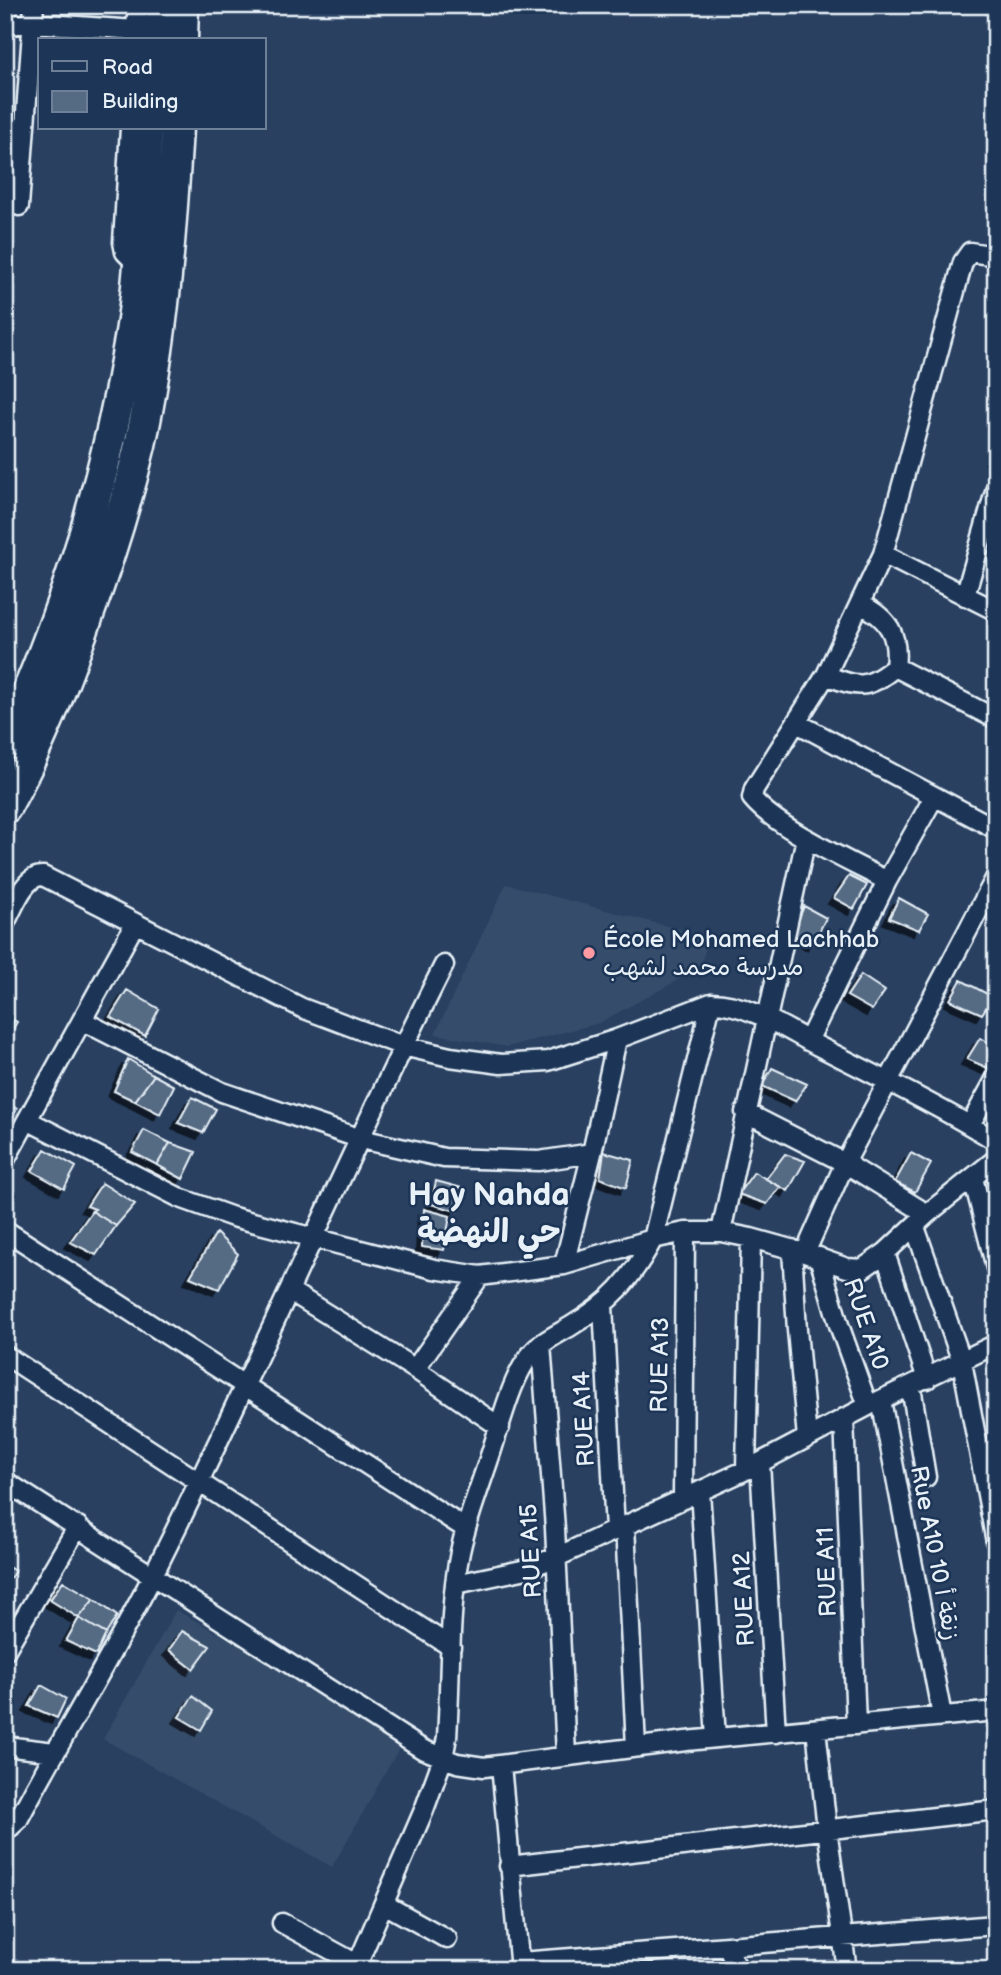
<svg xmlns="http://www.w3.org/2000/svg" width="1001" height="1975" viewBox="0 0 1001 1975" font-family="'Balsamiq Sans','Playpen Sans Arabic',sans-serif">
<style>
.built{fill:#364d6b}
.building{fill:#556a83;stroke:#e8f1f8;stroke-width:2;filter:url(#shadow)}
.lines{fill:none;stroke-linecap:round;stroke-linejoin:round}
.minor-casing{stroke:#e8f1f8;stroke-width:23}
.trunk-casing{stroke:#e8f1f8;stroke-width:35}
.minor{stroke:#1d3557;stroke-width:18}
.trunk{stroke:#1d3557;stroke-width:30}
.poi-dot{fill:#ff9aa2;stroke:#1d3557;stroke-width:2.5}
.labels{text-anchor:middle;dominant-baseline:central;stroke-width:5;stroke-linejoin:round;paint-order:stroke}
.poi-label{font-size:24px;fill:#e8f1f8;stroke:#1d3557;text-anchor:start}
.street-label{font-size:24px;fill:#e8f1f8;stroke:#1d3557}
.district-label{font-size:32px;font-weight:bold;fill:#e8f1f8;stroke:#1d3557}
</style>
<defs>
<filter id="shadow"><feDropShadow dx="-6" dy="6" stdDeviation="0" flood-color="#0009"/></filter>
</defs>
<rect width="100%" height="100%" fill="#294061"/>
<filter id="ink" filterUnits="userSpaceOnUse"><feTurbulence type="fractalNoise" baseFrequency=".0143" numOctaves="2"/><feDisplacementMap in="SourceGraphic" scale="14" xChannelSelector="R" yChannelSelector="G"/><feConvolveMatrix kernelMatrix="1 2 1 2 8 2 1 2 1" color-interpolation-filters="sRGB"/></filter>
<g filter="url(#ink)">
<path class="built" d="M506 884 709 937 700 968 599 1023 507 1047 435 1034Z
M176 1610 405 1738 332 1867 103 1739Z"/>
<path class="building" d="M849 876 867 885 854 909 834 898Z
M899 898 928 914 919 930 889 918Z
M804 906 826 918 813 944 792 935Z
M861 975 885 991 872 1010 847 996Z
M961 980 993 997 982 1014 950 1000Z
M127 990 159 1009 145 1036 110 1017Z
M5 1016 17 1022 5 1042Z
M980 1038 996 1047V1054L988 1068 967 1059Z
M128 1059 154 1075 135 1101 114 1091Z
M772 1068 807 1084 795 1101 762 1086Z
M154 1075 174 1086 160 1114 135 1101Z
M192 1097 216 1109 203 1133 178 1123Z
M5 1101 17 1109 8 1125 5 1124Z
M144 1130 170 1143 157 1165 132 1152Z
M170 1143 196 1152 183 1179 157 1165Z
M45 1149 76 1167 64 1189 32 1171Z
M604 1152 633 1160 626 1188 600 1178Z
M911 1153 931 1164 915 1192 895 1182Z
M785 1154 805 1161 788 1191 766 1179Z
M754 1172 780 1187 767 1204 738 1194Z
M436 1181 462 1188 457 1211 431 1204Z
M102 1183 135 1204 116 1226 92 1211 95 1209 87 1206Z
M424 1209 450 1216 444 1250 422 1247Z
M92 1211 116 1226 96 1255 70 1242Z
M216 1233 238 1254 219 1289 190 1277Z
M5 1565 15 1571 5 1586Z
M63 1581 94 1599 79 1618 50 1600Z
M94 1599 117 1616 106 1634 79 1618Z
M79 1618 106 1634 96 1655 66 1641Z
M182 1631 210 1646 193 1669 169 1650Z
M41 1685 66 1699 57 1718 29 1706Z
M193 1696 212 1711 201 1730 179 1717Z"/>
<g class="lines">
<g class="minor-casing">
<path id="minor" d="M5 25 33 23 136 30
M135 40 138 5
M130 128 123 242 125 252 138 265
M5 137 24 136
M19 206 34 5
M883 554 996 611
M965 596 996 488
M895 667 996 719
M826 675C858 688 867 690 895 667 899 635 889 618 860 604
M797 723 996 829
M887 881C851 862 776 828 752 798L754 789 826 675 883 554 963 262 970 252 996 256
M5 923C13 909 24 875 43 876L302 1008 403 1046 450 1057 501 1064 548 1061 617 1039 711 1003C749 1003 787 1030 820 1047 879 1077 939 1106 996 1141
M83 1021 222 1092 361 1139 444 1158 539 1161 592 1153
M808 1041 887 881 934 797
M745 1112 845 1163 927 1214
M27 1120 180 1198 233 1217 434 1269 480 1276 564 1265 653 1239 685 1232H721L751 1238 805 1253 847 1268 862 1269 885 1253 927 1214 996 1159
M970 1125 996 1078
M5 1160 135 924
M973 1178 996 1268
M915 1227 962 1362 996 1542
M5 1230 466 1529
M721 1232 806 838
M792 1249 797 1330 807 1438
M805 1253 845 1163 996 877
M885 1253 927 1379
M819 1257 839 1325 868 1406
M564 1265 592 1153 617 1039
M290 1291 415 1369 500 1427
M603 1306 615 1530
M541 1344 555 1528 566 1755
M5 1355 451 1647
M415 1369 480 1276
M911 1387 926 1477
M881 1400 942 1716
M844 1418 856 1725
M760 1463 776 1733
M746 1470 751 1238
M5 1481 422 1749 457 1763 484 1767 686 1741 996 1711
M700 1491 716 1738
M683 1499 685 1232
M625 1526 636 1747
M456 1584 522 1570 557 1557 746 1470 868 1406 996 1344
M5 1651 78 1526
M816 1729 827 1829 847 1970
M5 1746 54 1752
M501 1765 520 1970
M5 1832 18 1820C62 1737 111 1658 153 1575 255 1374 342 1166 444 965
M509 1866 996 1810
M384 1904 447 1939
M282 1923 368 1970
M727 1946 738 1970
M520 1962 996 1925
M355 1970 424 1810 443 1758 447 1737C451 1676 448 1612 460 1552 468 1514 484 1477 495 1440 503 1415 514 1373 532 1353 542 1341 558 1334 571 1326 611 1302 631 1280 653 1239L711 1003"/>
</g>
<g class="trunk-casing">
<path id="trunk" d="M152 40 154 5
M182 40 183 5
M5 743C64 616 107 477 130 339 142 270 142 198 147 128
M5 808C39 748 64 683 87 618 108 561 126 504 140 445 163 341 171 233 177 128"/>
</g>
<use href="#minor" class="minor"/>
<use href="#trunk" class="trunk"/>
</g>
</g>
<circle class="poi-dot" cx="589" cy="953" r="7"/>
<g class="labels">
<g class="poi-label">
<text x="603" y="939">École Mohamed Lachhab<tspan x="603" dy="28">مدرسة محمد لشهب</tspan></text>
</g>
<g class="street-label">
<text transform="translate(866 1324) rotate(71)">RUE A10</text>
<text transform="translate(660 1365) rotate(-89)">RUE A13</text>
<text transform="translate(584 1419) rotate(-93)">RUE A14</text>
<text transform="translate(531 1551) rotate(-93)">RUE A15</text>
<text transform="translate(935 1553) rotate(79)">Rue A10 زنقة أ 10</text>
<text transform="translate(827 1572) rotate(-92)">RUE A11</text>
<text transform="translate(744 1599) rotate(-93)">RUE A12</text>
</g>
<g class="district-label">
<text x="489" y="1195">Hay Nahda<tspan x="489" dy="37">حي النهضة</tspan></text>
</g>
</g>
<rect width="1001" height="1975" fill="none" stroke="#1d3557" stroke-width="28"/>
<rect x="14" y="14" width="973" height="1947" fill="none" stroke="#e8f1f8" stroke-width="2.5" filter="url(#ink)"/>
<rect x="38" y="38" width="228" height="91" fill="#1d3557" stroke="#6e8097" stroke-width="2"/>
<rect x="52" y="61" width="35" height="10" fill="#1d3557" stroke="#6e8097" stroke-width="2"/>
<text x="102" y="74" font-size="21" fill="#e8f1f8">Road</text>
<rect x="52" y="91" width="35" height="21" fill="#556a83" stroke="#6e8097" stroke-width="2"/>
<text x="102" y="108" font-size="21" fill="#e8f1f8">Building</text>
</svg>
